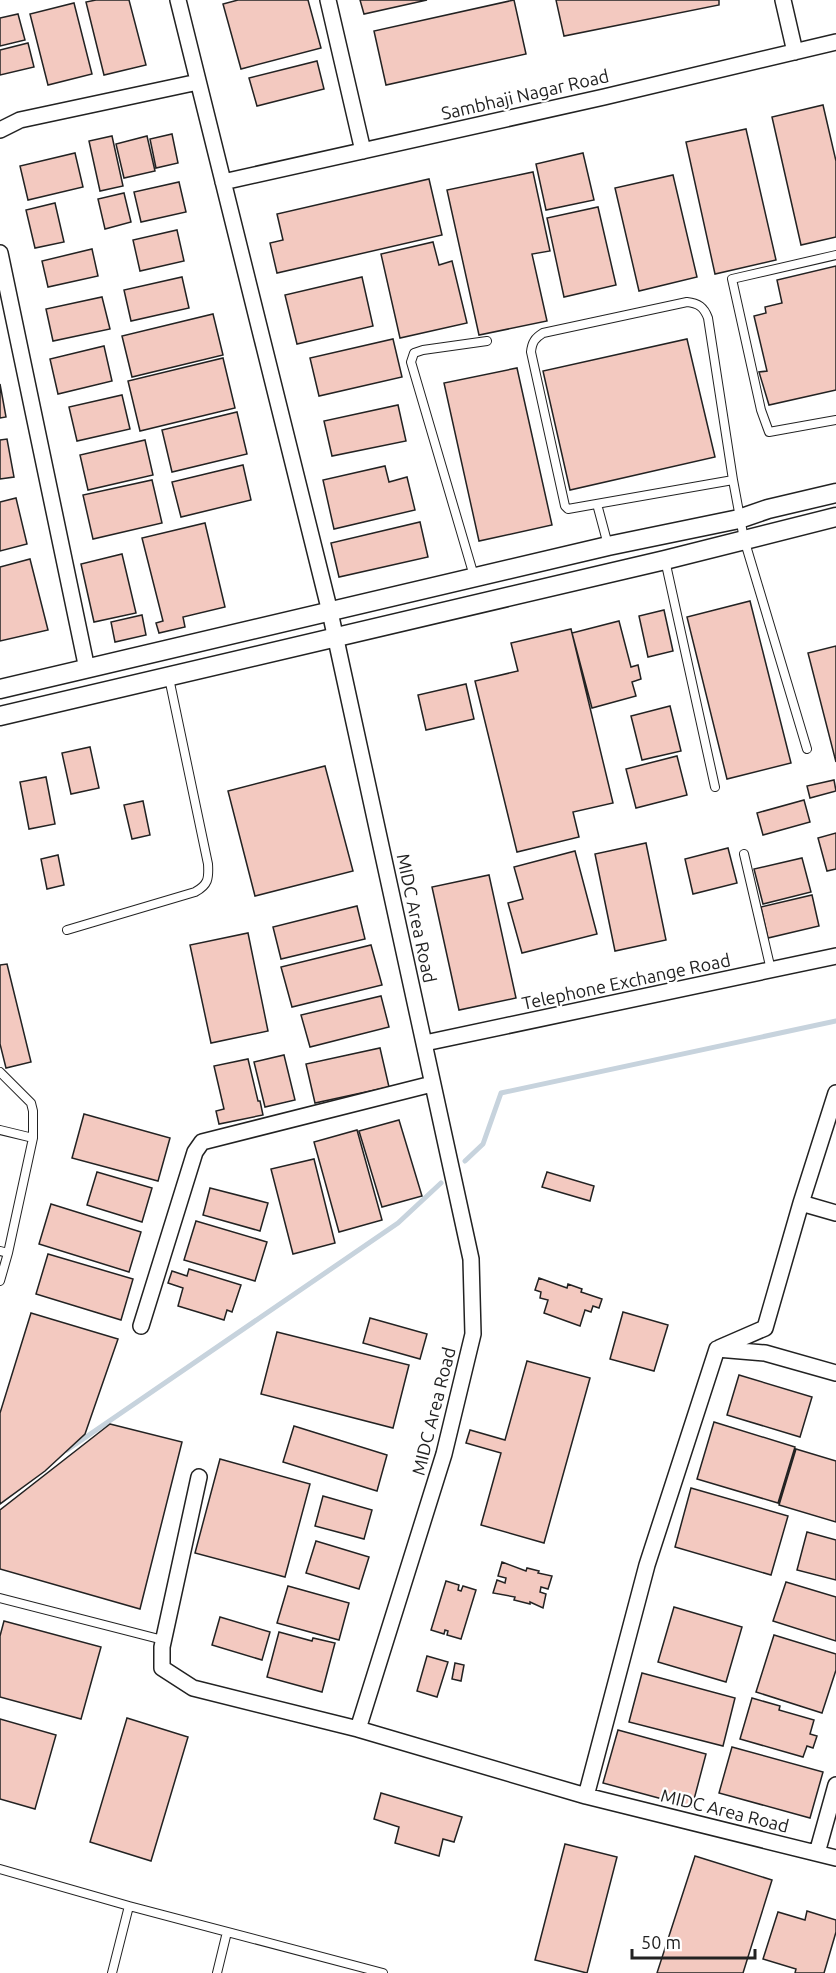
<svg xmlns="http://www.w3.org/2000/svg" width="836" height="1973" viewBox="0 0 836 1973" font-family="Ubuntu,sans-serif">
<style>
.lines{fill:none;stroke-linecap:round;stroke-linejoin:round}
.stream{stroke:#c7d3dd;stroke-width:5}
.building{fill:#f3c9c0;stroke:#222;stroke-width:1.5}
.service-casing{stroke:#222;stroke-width:10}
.minor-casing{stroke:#222;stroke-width:18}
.tertiary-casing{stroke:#222;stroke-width:21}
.service{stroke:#fff;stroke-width:8}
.minor{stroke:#fff;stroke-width:15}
.tertiary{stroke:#fff;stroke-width:18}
.labels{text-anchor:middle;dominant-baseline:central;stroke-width:4.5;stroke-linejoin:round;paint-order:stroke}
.street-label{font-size:18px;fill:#222;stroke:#fff}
</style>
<rect width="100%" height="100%" fill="#fff"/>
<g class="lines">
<path class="stream" d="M465 1161 483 1144 501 1093 836 1021
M67 1450 398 1223 441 1183"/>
</g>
<path class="building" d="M96 0H129L146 65 104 75 86 2Z
M238 0H308L321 48 241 69 223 4Z
M360 0H427L364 14Z
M514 0 526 54 386 85 374 31Z
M556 0H719V5L564 36Z
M74 3 92 74 48 85 30 14Z
M18 14 25 40 0 46V18Z
M28 43 34 67 0 75V50Z
M317 61 324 89 257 106 249 78Z
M823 105 836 161V237L801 245 772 117Z
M746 129 776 260 715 274 686 142Z
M172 134 178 163 156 168 150 139Z
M112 136 123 186 100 191 89 141Z
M147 136 155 171 124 178 116 144Z
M75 153 83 187 28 200 20 166Z
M583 153 594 200 546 210 536 164Z
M533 172 550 251 532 254 547 321 479 335 447 190Z
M673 175 697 277 639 291 615 188Z
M429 179 442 235 277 273 270 243 283 240 277 214Z
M179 182 186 212 141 222 134 192Z
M124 193 131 222 105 229 98 199Z
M55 203 64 242 35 248 26 210Z
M598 207 616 285 564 297 547 218Z
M177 230 184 261 140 271 133 240Z
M433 242 439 265 452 261 467 323 400 338 381 254Z
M92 249 98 276 48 287 42 261Z
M836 266V390L769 405 759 372 767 371 754 316 766 313 765 307 782 303 777 280Z
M182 277 189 308 131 321 124 290Z
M362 277 373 326 297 344 285 295Z
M102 297 110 329 53 341 46 309Z
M213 314 223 355 132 377 122 336Z
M393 339 402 377 319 396 310 358Z
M687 339 715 457 570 490 543 371Z
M104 346 112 381 58 394 50 359Z
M223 358 235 408 140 431 128 381Z
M517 368 552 525 479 541 444 383Z
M0 384 6 417 0 418Z
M122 395 130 429 77 441 69 407Z
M398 405 406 441 332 456 324 421Z
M237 412 247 454 172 472 162 430Z
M7 439 14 477 0 479V440Z
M145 440 153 475 88 490 80 455Z
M243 465 251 500 181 517 172 482Z
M385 466 389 482 407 477 415 510 334 529 323 480Z
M152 480 162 523 93 539 83 495Z
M16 498 27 544 0 551V502Z
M420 522 428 557 339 577 331 543Z
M205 523 225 607 183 617 185 627 159 633 156 623 163 621 142 538Z
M122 554 136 613 94 622 81 564Z
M30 559 48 630 0 641V567Z
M750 601 791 763 727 779 687 617Z
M664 610 673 651 648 657 639 616Z
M142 615 146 635 115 642 111 622Z
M619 621 631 667 638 665 641 679 632 682 636 696 592 708 572 633Z
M571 629 613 803 573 812 579 837 517 852 475 681 518 671 511 643Z
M836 646V762L808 653Z
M466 684 474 719 426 730 418 695Z
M670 706 681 751 642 760 631 716Z
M90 747 99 788 71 794 62 753Z
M677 756 687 795 636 808 626 769Z
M325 766 353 871 255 896 228 791Z
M46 777 55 824 29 829 20 782Z
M834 780 836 791 810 798 807 786Z
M804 800 810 822 763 835 757 813Z
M143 801 150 835 132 839 124 805Z
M836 833V869L827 871 818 838Z
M646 843 666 940 615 951 595 854Z
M728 848 737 883 693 894 685 859Z
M575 851 597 934 522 953 508 903 523 899 514 867Z
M58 855 64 885 47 889 41 859Z
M802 858 811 892 763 904 754 869Z
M489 875 516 998 459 1010 432 887Z
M812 895 819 926 768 938 761 907Z
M357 906 365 939 281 959 273 927Z
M248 933 268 1031 211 1043 190 945Z
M371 945 382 985 292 1007 281 967Z
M7 964 31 1062 6 1068 0 1044V965Z
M381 996 389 1027 310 1047 301 1015Z
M380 1048 389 1087 315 1103 306 1064Z
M284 1055 295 1100 265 1107 254 1062Z
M248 1059 258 1101H260L263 1115 219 1124 216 1111 224 1109 214 1066Z
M84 1114 170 1138 158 1181 72 1158Z
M399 1120 422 1196 382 1207 359 1131Z
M357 1130 382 1220 339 1232 314 1142Z
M314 1159 335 1243 293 1254 271 1169Z
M97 1172 152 1188 142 1222 87 1205Z
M547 1172 594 1186 590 1201 542 1187Z
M210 1188 268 1203 260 1231 203 1215Z
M51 1204 141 1232 129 1272 39 1244Z
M196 1221 267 1242 255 1281 184 1260Z
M48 1254 133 1279 121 1320 36 1294Z
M189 1269 241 1285 232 1312 227 1310 224 1320 178 1306 183 1288 168 1283 172 1271 187 1276Z
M539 1278 567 1288 568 1284 582 1289 581 1292 602 1299 599 1308 593 1306 591 1312 585 1310 580 1326 544 1313 548 1300 540 1298 541 1292 535 1290Z
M623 1312 668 1325 654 1371 610 1359Z
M31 1313 118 1339 85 1434 45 1471 0 1504V1413Z
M370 1318 427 1334 420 1359 363 1343Z
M277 1332 409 1365 393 1428 261 1394Z
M527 1361 590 1378 544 1543 481 1525 501 1453 466 1443 470 1430 505 1440Z
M739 1375 812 1397 800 1437 727 1415Z
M714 1422 795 1447 778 1503 697 1479Z
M110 1424 182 1442 140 1609 0 1569V1510Z
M294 1426 387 1455 377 1491 283 1462Z
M796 1449 836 1461V1522L779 1505Z
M220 1459 310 1484 285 1577 195 1553Z
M691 1488 788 1516 771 1575 675 1547Z
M323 1496 372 1510 364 1539 315 1526Z
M807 1532 836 1540V1580L797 1570Z
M316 1541 369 1557 359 1589 306 1573Z
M502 1562 526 1571 527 1568 539 1571 538 1573 552 1576 548 1589 541 1587 540 1592 546 1594 543 1608 530 1602V1604L514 1600 515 1597 493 1593 497 1580 505 1583 506 1578 498 1576Z
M446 1581 459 1585 458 1590 461 1591 463 1586 476 1590 461 1639 447 1635 448 1631 445 1630 444 1634 431 1630Z
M786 1582 836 1597V1641L773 1621Z
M288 1586 349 1603 339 1640 277 1623Z
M674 1607 742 1627 726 1682 658 1662Z
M220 1617 270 1632 262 1660 212 1645Z
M4 1621 101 1647 81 1719 0 1697V1636Z
M279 1632 312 1641 313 1638 335 1643 322 1692 267 1677Z
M774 1635 836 1654V1670L822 1713 756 1692Z
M427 1656 448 1662 437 1697 417 1691Z
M455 1663 464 1665 461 1681 452 1679Z
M642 1673 735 1698 723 1746 629 1722Z
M752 1698 780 1706 779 1710 814 1720 810 1734 817 1736 813 1748 807 1746 803 1757 740 1739Z
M127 1718 188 1737 151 1861 90 1842Z
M0 1719 56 1735 35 1809 0 1799Z
M618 1730 706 1754 692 1807 603 1783Z
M732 1747 823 1772 810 1818 719 1793Z
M381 1793 462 1817 454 1842 443 1839 439 1856 395 1843 399 1827 374 1819Z
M565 1844 617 1857 587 1973 535 1960Z
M695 1856 772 1880 743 1973H657Z
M807 1911 836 1920V1932L824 1973H795L796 1969 763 1959 778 1912 805 1920Z"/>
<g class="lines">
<g class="service-casing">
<path id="service" d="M836 255 732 279 761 410 769 432 836 420
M733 480 568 509 565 506 531 352C532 342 535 338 543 333L687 302C698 303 704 307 708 318L733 480 744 539 807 749
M597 504 608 545
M665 560 715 787
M474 576 411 362 414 353 423 350 487 341
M744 854 771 970
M67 930 195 892C208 885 209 879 208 864L169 678
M0 1072 31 1103 33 1111V1138
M0 1130 33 1138 8 1253 0 1251
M0 1281 8 1253
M0 1598 163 1640
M0 1869 129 1906 112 1973
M129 1906 383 1973
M217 1973 227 1932"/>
</g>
<g class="minor-casing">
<path id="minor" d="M178 0 330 612 471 1259 473 1334 444 1454 358 1729 586 1796 836 1858
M328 0 363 151
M783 0 795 52
M0 130 20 120 198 82
M223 182 604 97 836 42
M0 253 87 669
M425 1043 836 956
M801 1203 836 1213
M141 1326 195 1152 202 1142 432 1084
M719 1348 765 1328 801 1203 836 1093
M199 1477 162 1647V1668L193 1688 358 1729
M586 1796 647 1565 717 1349 765 1353 836 1373
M817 1853 836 1785"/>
</g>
<g class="tertiary-casing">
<path id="tertiary" d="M0 689 608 546 739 519 768 509 836 493
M0 716 665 560 836 517"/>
</g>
<use href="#service" class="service"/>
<use href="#minor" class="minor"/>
<use href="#tertiary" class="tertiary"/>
</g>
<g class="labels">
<g class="street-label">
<text transform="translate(525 94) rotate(-13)">Sambhaji Nagar Road</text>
<text transform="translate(417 918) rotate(78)">MIDC Area Road</text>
<text transform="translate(626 981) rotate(-12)">Telephone Exchange Road</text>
<text transform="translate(433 1411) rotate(-76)">MIDC Area Road</text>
<text transform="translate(725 1810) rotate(14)">MIDC Area Road</text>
</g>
</g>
<path d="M632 1949v9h123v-9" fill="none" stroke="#222222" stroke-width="3"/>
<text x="641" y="1949" font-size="18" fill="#222222" stroke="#ffffff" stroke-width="4.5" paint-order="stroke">50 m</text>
</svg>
